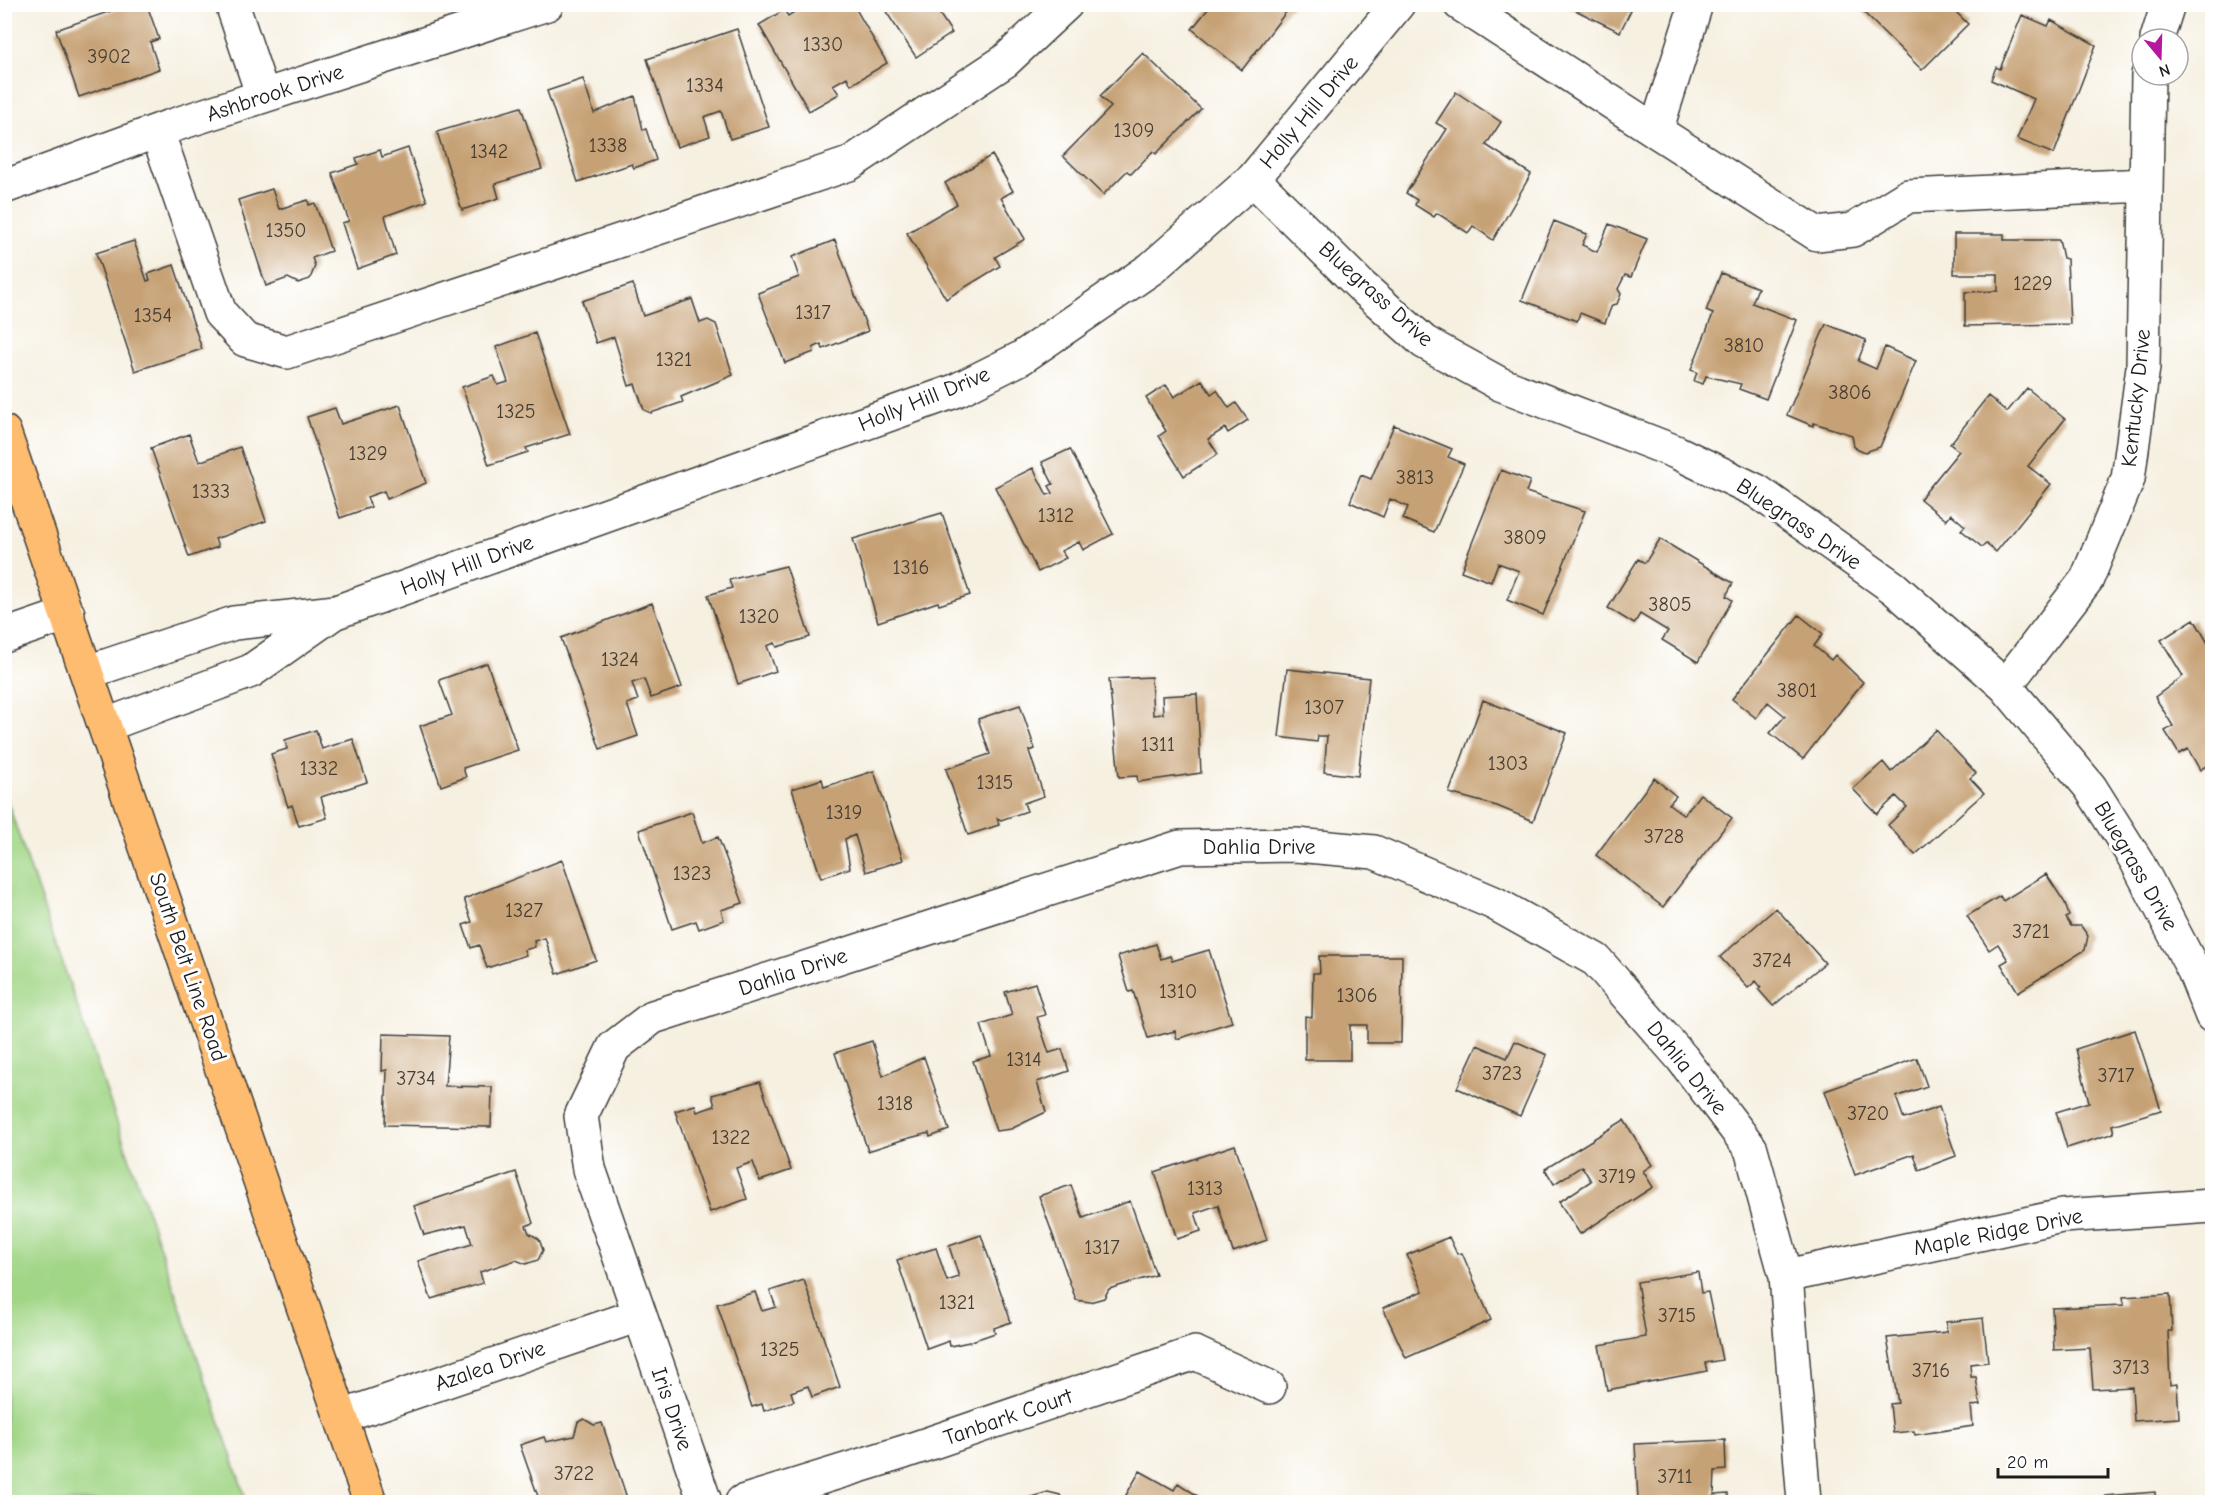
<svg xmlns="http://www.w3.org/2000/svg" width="2217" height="1507" viewBox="0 0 2217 1507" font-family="'Comic Neue',sans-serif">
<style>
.green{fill:#a2d687;stroke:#5f7952;stroke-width:1.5}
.building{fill:#c6a175}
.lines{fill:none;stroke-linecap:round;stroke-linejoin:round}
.minor-casing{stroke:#3d3c3a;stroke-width:36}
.major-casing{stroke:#3d3c3a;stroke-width:36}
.minor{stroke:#fff;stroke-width:33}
.major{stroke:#febc70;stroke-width:33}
.labels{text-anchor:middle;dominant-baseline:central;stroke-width:6;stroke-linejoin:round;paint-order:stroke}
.number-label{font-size:20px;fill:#463d32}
.street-label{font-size:22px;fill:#1c1c1c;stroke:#fff}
</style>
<rect width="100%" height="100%" fill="#fff"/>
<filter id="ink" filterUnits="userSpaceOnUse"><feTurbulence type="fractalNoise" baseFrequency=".0167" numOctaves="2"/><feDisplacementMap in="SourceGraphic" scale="12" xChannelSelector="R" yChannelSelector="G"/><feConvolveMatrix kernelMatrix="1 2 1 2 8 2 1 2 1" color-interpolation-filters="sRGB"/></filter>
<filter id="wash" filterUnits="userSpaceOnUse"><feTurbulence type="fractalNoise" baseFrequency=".008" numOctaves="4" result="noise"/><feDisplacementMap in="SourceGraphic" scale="24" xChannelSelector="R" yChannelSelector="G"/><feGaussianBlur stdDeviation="1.35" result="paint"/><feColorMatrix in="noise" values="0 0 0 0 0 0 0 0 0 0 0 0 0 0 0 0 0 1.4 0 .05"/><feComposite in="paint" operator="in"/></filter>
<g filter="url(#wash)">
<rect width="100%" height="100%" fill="#f6f0e1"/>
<path class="green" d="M5 795 247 1502H5Z"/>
<g id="blocks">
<path class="building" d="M807 4H853L887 63 851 85 847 77 833 85 839 94 809 111 759 25 784 10 788 16Z
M881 4H933L952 33 916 57Z
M1212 4H1295L1286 12 1242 70 1192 29Z
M1563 4H1634L1620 32Z
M1855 4H1948L1968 24 1922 70Z
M128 5H147L159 39 150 42 159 69 79 97 56 30Z
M2022 15 2048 26 2051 20 2096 45 2054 154 2017 139 2034 99 1991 80 1996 67 2000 69Z
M737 29 769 127 730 139 721 111 704 117 710 136 677 147 647 59Z
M1143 53 1201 109 1156 154 1153 151 1131 174 1127 171 1103 195 1063 156 1111 107 1100 96Z
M583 79 594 113 635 96 643 130 646 129 656 160 634 168 632 164 578 182 547 91Z
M1456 92 1501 122 1486 145 1531 174 1493 240 1473 226 1468 233 1437 213 1434 217 1415 205 1417 200 1406 193 1447 129 1436 123Z
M521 107 542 169 495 184 499 198 462 210 437 132Z
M408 148 427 201 385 216 396 255 357 269 342 223 349 221 332 173 358 164 356 158 380 150 382 157Z
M992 155 1013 191 1001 198 1025 239 995 257 1000 266 946 299 907 233 957 204 945 183Z
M272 189 279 209 308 200 309 205 315 203 331 251 312 258 315 266 310 279 298 283 288 278 266 286 238 200Z
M1554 221 1587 234 1582 245 1597 252 1609 224 1647 239 1631 277 1625 275 1618 289 1621 294 1617 304 1612 305 1605 323 1580 313 1577 321 1522 300Z
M1954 234H2004V240H2059L2063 258 2067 259 2070 324 1965 326V292L1998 291V274H1954Z
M835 240 868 331 823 349 821 344 813 348 814 352 785 363 758 293 799 277 792 257Z
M134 241 147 281 150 280 148 274 174 265 202 349 135 371 96 253Z
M1721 273 1758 288 1752 303 1797 320 1766 399 1739 389 1741 384 1706 376 1703 384 1694 381 1697 372 1691 370 1713 314 1706 311Z
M633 284 643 316 692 299 700 323 708 320 716 324 733 375 681 397 683 402 651 413 644 410 635 384 629 386 614 337 596 343 582 301Z
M1826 324 1866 340 1858 361 1876 369 1885 347 1916 361 1880 447 1865 452 1854 447 1852 435 1814 423 1813 426 1787 415Z
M535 333 570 434 526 448 528 452 489 465 462 387 494 376 498 385 508 382 496 347Z
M1202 380 1211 394 1217 390 1229 408 1236 403 1248 420 1228 433 1225 428 1208 439 1218 454 1184 476 1159 436 1166 431 1146 398 1166 385 1174 397Z
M2027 388 2065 419 2028 466 2051 484 1996 552 1986 544 1982 547 1961 530 1965 526 1951 514 1946 520 1920 499 1959 451 1950 444 1988 396 2007 412Z
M400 405 426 483 387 499 384 491 367 497 371 507 340 518 307 417 335 408 341 424Z
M1394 425 1452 449 1448 457 1464 464 1434 532 1403 519 1408 507 1390 499 1383 517 1350 502 1361 475 1371 479Z
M189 434 199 462 240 447 266 521 215 539 218 547 189 557 151 448Z
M1070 449 1113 534 1083 550 1079 542 1061 551 1066 558 1038 572 995 487 1033 468 1047 495 1053 493 1049 486 1053 484 1042 462Z
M1501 470 1530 481 1526 492 1585 511 1543 615 1507 600 1519 571 1498 563 1491 582 1461 571Z
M942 513 970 595 939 605 938 602 878 622 853 539Z
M1660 539 1733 583 1726 596 1732 600 1698 662 1662 640 1668 631 1640 614 1634 624 1608 608 1638 559 1645 563Z
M786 566 810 637 777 647 775 643 767 646 776 671 738 684 708 595 732 588 729 580Z
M652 603 682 687 651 698 644 679 632 683 638 700 627 704 638 736 600 749 561 638Z
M1799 615 1823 634 1814 646 1831 660 1835 655 1863 682 1803 759 1770 733 1785 716 1768 702 1756 718 1732 699Z
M2194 619 2212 650V766L2211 763 2200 770 2188 749 2179 754 2165 731 2173 726 2155 697 2183 676 2161 640Z
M487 663 518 750 463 768 466 777 441 786 420 726 452 715 439 680Z
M1287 669 1369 678 1358 776 1324 772 1327 736H1318L1317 742 1279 737Z
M1151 677 1153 715 1163 714 1162 696 1197 694 1201 773 1138 782 1137 776 1119 777 1109 679Z
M1483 700 1567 733 1533 821 1497 806 1449 793Z
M1020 705 1035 749 1029 751 1044 796 1024 803 1027 811 1001 820 997 818 999 825 968 835 946 769 990 754 978 719Z
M316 730 322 749 353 739 367 782 321 797 327 818 299 826 292 805 288 807 271 754 287 749 285 740Z
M1936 730 1976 773 1970 778 1984 793 1915 855 1888 825 1907 807 1896 796 1877 814 1853 789 1883 762 1891 772Z
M874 771 903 860 866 872 855 835 845 839 850 868 821 878 792 789 822 779 824 787Z
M1654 778 1676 796 1669 804 1684 815 1700 794 1732 818 1663 907 1596 855Z
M692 812 702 843 718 837 743 903 721 910 724 920 699 929 696 921 672 929 639 830Z
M562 860 596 960 557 974 545 938 534 941 535 947 524 950 526 955 487 968 479 945 471 948 463 925 472 922 464 899Z
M2046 874 2065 903 2069 916 2066 918 2071 926H2081L2088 936 2085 950 2018 992 2001 964 2008 960 1998 944 1989 950 1967 916 2000 896 2003 901Z
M1776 908 1825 963 1773 1006 1758 989 1761 987 1756 981 1748 988 1720 957Z
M1156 944 1161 959 1170 956 1172 961 1209 950 1232 1022 1177 1039 1175 1031 1148 1038 1133 991 1129 992 1118 956Z
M1319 956H1402L1401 1043H1367V1025H1350V1060H1305V1016L1312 1017 1313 973H1320Z
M1035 983 1045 1015 1037 1017 1049 1053 1062 1049 1069 1071 1037 1082 1046 1112 1011 1129 996 1131 973 1061 991 1056 981 1025 1012 1015 1005 992Z
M2135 1030 2161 1110 2112 1125 2114 1133 2067 1148 2056 1112 2089 1102 2076 1049Z
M383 1034 449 1036 445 1086 492 1087 491 1127 385 1125 387 1070 382 1071Z
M872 1041 883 1076 924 1057 949 1130 930 1137 929 1133 902 1140 868 1151 835 1053Z
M1515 1041 1547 1055 1520 1116 1457 1088 1477 1045 1507 1058Z
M1917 1058 1927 1086 1896 1097 1904 1119 1939 1107 1956 1156 1919 1170 1914 1154 1855 1175 1825 1091Z
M760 1082 791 1170 760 1181 753 1162 736 1168 747 1199 710 1212 675 1111 695 1105 697 1112 715 1106 712 1095Z
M1624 1120 1652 1165 1643 1171 1653 1187 1580 1234 1559 1202 1591 1181 1582 1166 1554 1184 1545 1169Z
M1235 1145 1267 1240 1233 1252 1218 1205 1195 1213 1201 1231 1177 1239 1155 1172Z
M516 1172 533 1223 526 1226 529 1233 539 1239 543 1250 538 1260 526 1264 516 1260 480 1272 483 1283 431 1299 418 1261 472 1244 466 1225 424 1235 414 1206Z
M1071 1185 1083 1218 1130 1201 1156 1275 1109 1289 1104 1298 1090 1302 1076 1300 1039 1196Z
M981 1235 1011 1322 994 1328 995 1333 969 1342 950 1346 949 1341 927 1349 897 1260 936 1248 947 1281 959 1277 949 1246Z
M1449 1237 1457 1254 1462 1253 1491 1320 1406 1358 1383 1308 1423 1291 1407 1255Z
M1698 1272 1701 1293 1708 1292 1722 1360 1705 1363 1707 1371 1607 1390 1599 1345 1646 1337 1637 1282Z
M804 1280 840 1387 812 1397 808 1386 791 1392 794 1401 764 1411 762 1404 752 1407 717 1304 755 1292 762 1311 776 1307 770 1291Z
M2170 1294 2172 1331H2168L2170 1385 2177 1384 2179 1418 2134 1421 2132 1387 2093 1389 2090 1348 2054 1350 2052 1308 2124 1305 2123 1297Z
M1983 1318 1988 1362 1970 1364 1971 1377H1976L1980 1405 1971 1406 1973 1426 1915 1435 1914 1431 1893 1433 1890 1404 1898 1403 1887 1338 1947 1332 1946 1322Z
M584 1419 594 1425 602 1423 628 1501 540 1502 520 1445 544 1437 546 1442 574 1436 578 1422Z
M1725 1440 1726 1470 1715 1471 1714 1495 1728 1494 1729 1502H1618L1638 1500 1635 1444Z
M1140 1471 1174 1490 1178 1483 1207 1502H1122Z
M1048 1492 1060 1495 1063 1502H1025L1028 1498Z
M2155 1492 2156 1502H2106L2105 1496Z"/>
</g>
</g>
<g filter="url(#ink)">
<use href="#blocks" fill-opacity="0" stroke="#3d3c3a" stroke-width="1.5"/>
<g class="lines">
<g class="minor-casing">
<path id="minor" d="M232 4 263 96
M1460 4 1656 131 1696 4
M2157 39 2168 4
M157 131 220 313 245 340 287 352 849 164 1005 61 1066 4
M1656 131 1817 234 1853 230 1908 196 2146 185
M1253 179 1360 285 1424 342 1500 384 1676 452 1757 491 1894 588 2005 686 2090 787 2136 860 2194 971 2212 1016
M4 187 168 127 547 4
M4 636 68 614
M88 672 234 623 336 612 955 391 1021 358 1152 268 1253 179 1398 4
M2005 686 2087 579 2128 479 2143 367 2148 75
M106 725 251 671 332 614
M1786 1276 2062 1216 2212 1206
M341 1417 639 1315
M705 1502 589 1169 581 1116 614 1047 653 1017 1180 847 1296 845 1374 852 1494 903 1596 960 1682 1058 1751 1149 1786 1276 1804 1502
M742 1502 904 1452 1195 1353 1269 1387"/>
</g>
<g class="major-casing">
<path id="major" d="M4 432 370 1502"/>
</g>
<use href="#minor" class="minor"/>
<use href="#major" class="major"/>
</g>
</g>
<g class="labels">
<g class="number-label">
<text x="823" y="44">1330</text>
<text x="109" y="56">3902</text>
<text x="705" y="85">1334</text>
<text x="1134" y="130">1309</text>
<text x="608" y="145">1338</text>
<text x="489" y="151">1342</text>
<text x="286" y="230">1350</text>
<text x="2033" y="283">1229</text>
<text x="813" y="312">1317</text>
<text x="153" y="315">1354</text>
<text x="1744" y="345">3810</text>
<text x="674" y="359">1321</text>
<text x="1850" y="392">3806</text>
<text x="516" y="411">1325</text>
<text x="368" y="453">1329</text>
<text x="1415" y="477">3813</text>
<text x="211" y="491">1333</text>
<text x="1056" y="515">1312</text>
<text x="1525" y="537">3809</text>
<text x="911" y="567">1316</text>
<text x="1670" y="604">3805</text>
<text x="759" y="616">1320</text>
<text x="620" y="659">1324</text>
<text x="1797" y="690">3801</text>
<text x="1324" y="707">1307</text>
<text x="1158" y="744">1311</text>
<text x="1508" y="763">1303</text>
<text x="319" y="768">1332</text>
<text x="995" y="782">1315</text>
<text x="844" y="812">1319</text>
<text x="1664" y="836">3728</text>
<text x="692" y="873">1323</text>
<text x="524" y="910">1327</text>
<text x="2031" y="931">3721</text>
<text x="1772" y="960">3724</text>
<text x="1178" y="991">1310</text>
<text x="1357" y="995">1306</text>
<text x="1024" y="1059">1314</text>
<text x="1502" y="1073">3723</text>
<text x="2116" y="1075">3717</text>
<text x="416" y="1078">3734</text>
<text x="895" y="1103">1318</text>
<text x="1868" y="1113">3720</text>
<text x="731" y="1137">1322</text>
<text x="1617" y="1176">3719</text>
<text x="1205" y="1188">1313</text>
<text x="1102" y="1247">1317</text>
<text x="957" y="1302">1321</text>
<text x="1677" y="1315">3715</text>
<text x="780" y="1349">1325</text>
<text x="2131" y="1367">3713</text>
<text x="1931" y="1370">3716</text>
<text x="574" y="1473">3722</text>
<text x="1675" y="1476">3711</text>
</g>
<g class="street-label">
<text transform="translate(275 93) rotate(-18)">Ashbrook Drive</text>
<text transform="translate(1309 112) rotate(-50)">Holly Hill Drive</text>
<text transform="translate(1376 294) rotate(42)">Bluegrass Drive</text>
<text transform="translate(2136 398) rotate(-84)">Kentucky Drive</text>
<text transform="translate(924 399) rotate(-22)">Holly Hill Drive</text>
<text transform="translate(1799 524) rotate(34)">Bluegrass Drive</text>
<text transform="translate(467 565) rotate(-20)">Holly Hill Drive</text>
<text x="1259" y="847">Dahlia Drive</text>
<text transform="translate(2136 866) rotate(60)">Bluegrass Drive</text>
<text transform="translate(188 967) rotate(71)">South Belt Line Road</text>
<text transform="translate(793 972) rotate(-18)">Dahlia Drive</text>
<text transform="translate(1687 1068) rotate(51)">Dahlia Drive</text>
<text transform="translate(1998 1232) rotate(-11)">Maple Ridge Drive</text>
<text transform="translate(490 1366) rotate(-19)">Azalea Drive</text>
<text transform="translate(672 1409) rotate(71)">Iris Drive</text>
<text transform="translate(1008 1417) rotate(-19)">Tanbark Court</text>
</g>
</g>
<rect width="2217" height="1507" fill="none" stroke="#fff" stroke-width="24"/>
<g transform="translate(2160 57) rotate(161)"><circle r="28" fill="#ffffff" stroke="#a4a4a4" stroke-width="1.5"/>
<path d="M0-4.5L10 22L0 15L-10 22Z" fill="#b5179e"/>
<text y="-9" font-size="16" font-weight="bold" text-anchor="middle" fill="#1c1c1c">N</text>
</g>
<path d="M1998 1468v9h110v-9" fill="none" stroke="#1c1c1c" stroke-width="3"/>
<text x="2007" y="1468" font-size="18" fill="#1c1c1c" stroke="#ffffff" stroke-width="4.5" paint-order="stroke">20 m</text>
</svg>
